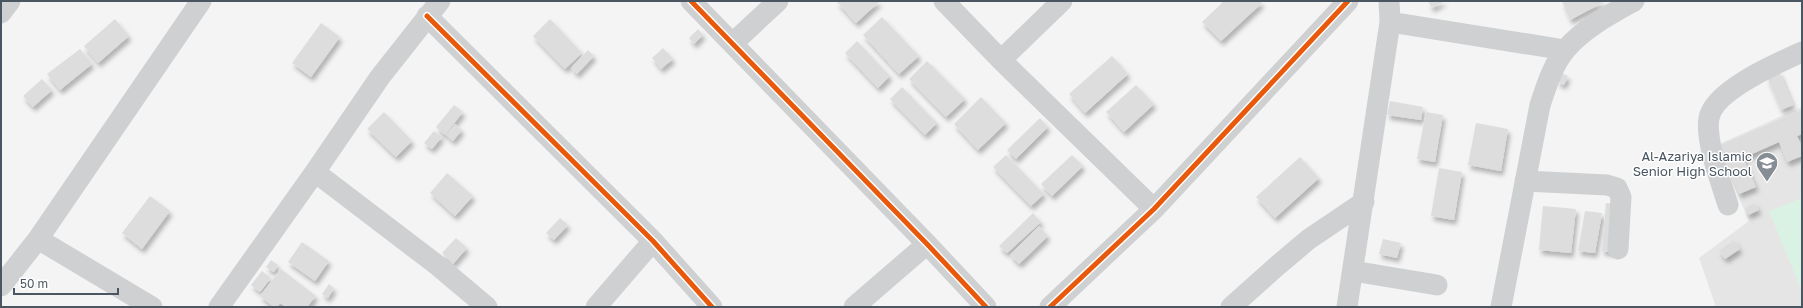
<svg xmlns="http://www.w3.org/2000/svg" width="1803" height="308" viewBox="0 0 1803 308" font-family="'Golos Text',sans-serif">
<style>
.education{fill:#e6e5e6}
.green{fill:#d9f2e3}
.building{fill:#ddddde;filter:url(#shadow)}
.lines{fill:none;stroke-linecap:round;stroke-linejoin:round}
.minor{stroke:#ced0d2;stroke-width:21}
.cycleway-casing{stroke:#fff;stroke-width:8}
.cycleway{stroke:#e8590c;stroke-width:5}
.labels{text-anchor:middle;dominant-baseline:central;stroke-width:3;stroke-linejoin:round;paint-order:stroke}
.poi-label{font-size:13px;fill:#4a5661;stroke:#fff;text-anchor:end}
</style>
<defs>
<filter id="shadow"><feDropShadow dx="2.5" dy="4.5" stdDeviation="2" flood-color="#0004"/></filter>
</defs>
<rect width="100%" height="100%" fill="#f4f4f4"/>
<path class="education" d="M1802 107V307H1716L1699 258 1749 221 1717 145Z"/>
<path class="green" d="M1802 198V292L1769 211Z"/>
<path class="building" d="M836 1H880L856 23Z
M1224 1H1260L1262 3 1221 41 1202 22Z
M1428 1H1445L1432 8Z
M1562 1H1606L1570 20Z
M882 17 919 56 899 74 863 35Z
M115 19 129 36 98 63 84 46Z
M550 19 582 53 565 69 533 36Z
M321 23 340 37 311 77 292 63Z
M698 29 703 35 694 44 689 38Z
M857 41 890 76 878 88 845 53Z
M663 48 673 59 661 69 652 58Z
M80 49 92 64 60 90 47 74Z
M588 50 594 56 577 74 571 68Z
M1112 56 1128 74 1085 113 1069 94Z
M927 61 965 99 946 117 909 79Z
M1779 71 1793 105 1781 110 1767 77Z
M1561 73 1568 76 1564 85 1557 82Z
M42 79 52 90 33 107 23 96Z
M1136 85 1154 104 1124 132 1106 112Z
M902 87 937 123 925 135 890 99Z
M981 97 1006 123 978 150 954 124Z
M1390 101 1423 107 1421 120 1387 115Z
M454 105 463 112 445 135 436 127Z
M1802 110V134L1797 136 1802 147V156L1787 162 1779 142 1743 158 1756 187 1739 194 1718 146Z
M384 112 412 141 396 157 367 129Z
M1426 112 1443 115 1435 162 1417 159Z
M1040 118 1048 127 1016 159 1007 150Z
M1476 123 1508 129 1501 171 1468 165Z
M455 124 462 130 453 141 446 135Z
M434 131 442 137 432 149 424 143Z
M1006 155 1044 194 1031 206 993 167Z
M1072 155 1083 166 1052 196 1041 184Z
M1300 157 1319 178 1275 218 1256 197Z
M1439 168 1462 172 1454 220 1431 216Z
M447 173 473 196 455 216 430 193Z
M150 196 170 211 142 249 122 233Z
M1606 203 1618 204 1614 252 1602 251Z
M1755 203 1759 210 1748 215 1745 208Z
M1543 206 1576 209 1571 253 1539 250Z
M1585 211 1602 213 1595 253 1578 251Z
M1033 213 1041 222 1007 253 999 246Z
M560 218 568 225 554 240 546 233Z
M1039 226 1048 236 1019 264 1010 255Z
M456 238 467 248 453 264 442 253Z
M1383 239 1401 243 1397 258 1379 254Z
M1734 240 1740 249 1725 259 1719 251Z
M302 242 329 261 315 281 288 262Z
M271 260 278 265 274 272 266 267Z
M281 269 316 296 307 307H286L280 303 277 307H274L260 296Z
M262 271 271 278 260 292 251 285Z
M329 284 334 288 328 298 322 294Z"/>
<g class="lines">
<path class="minor" d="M691 1 927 244 986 307
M944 1 1001 60 1154 209
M1 13 10 1
M427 16 653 241 712 307
M1390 22 1565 50
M733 43 778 1
M1001 60 1062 1
M315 172 437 265 487 307
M1525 181 1607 185 1617 188 1621 197 1618 249
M1728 205C1721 182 1705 141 1709 118 1714 90 1778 63 1802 52
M38 239 152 307
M1353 271 1437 285
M1 286 38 239 201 1
M219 307 315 172 380 77 440 1
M596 307 653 241
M854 307 927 244
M1050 307 1154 209 1348 1
M1231 307 1277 266 1309 239 1364 202
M1347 307 1390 22 1389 1
M1501 307 1540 105C1546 87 1553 64 1566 49 1584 28 1611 14 1634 1"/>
<g class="cycleway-casing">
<path id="cycleway" d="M691 1 927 244 986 307
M427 16 653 241 712 307
M1050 307 1154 209 1348 1"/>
</g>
<use href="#cycleway" class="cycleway"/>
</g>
<defs>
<g id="school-pin" transform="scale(1.15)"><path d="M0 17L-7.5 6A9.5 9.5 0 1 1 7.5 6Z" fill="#868d94" stroke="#fff"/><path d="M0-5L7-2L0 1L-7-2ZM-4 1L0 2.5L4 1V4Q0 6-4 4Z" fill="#fff"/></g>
</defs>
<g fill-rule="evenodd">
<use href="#school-pin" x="1767" y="163"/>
</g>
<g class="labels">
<g class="poi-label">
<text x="1752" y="156">Al-Azariya Islamic<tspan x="1752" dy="15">Senior High School</tspan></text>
</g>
</g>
<rect width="1803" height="308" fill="none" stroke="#4a5661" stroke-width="4"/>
<path d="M14 288v6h104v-6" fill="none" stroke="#4a5661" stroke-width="2"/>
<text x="20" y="288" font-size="12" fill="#4a5661" stroke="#ffffff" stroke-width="3" paint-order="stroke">50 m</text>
</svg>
